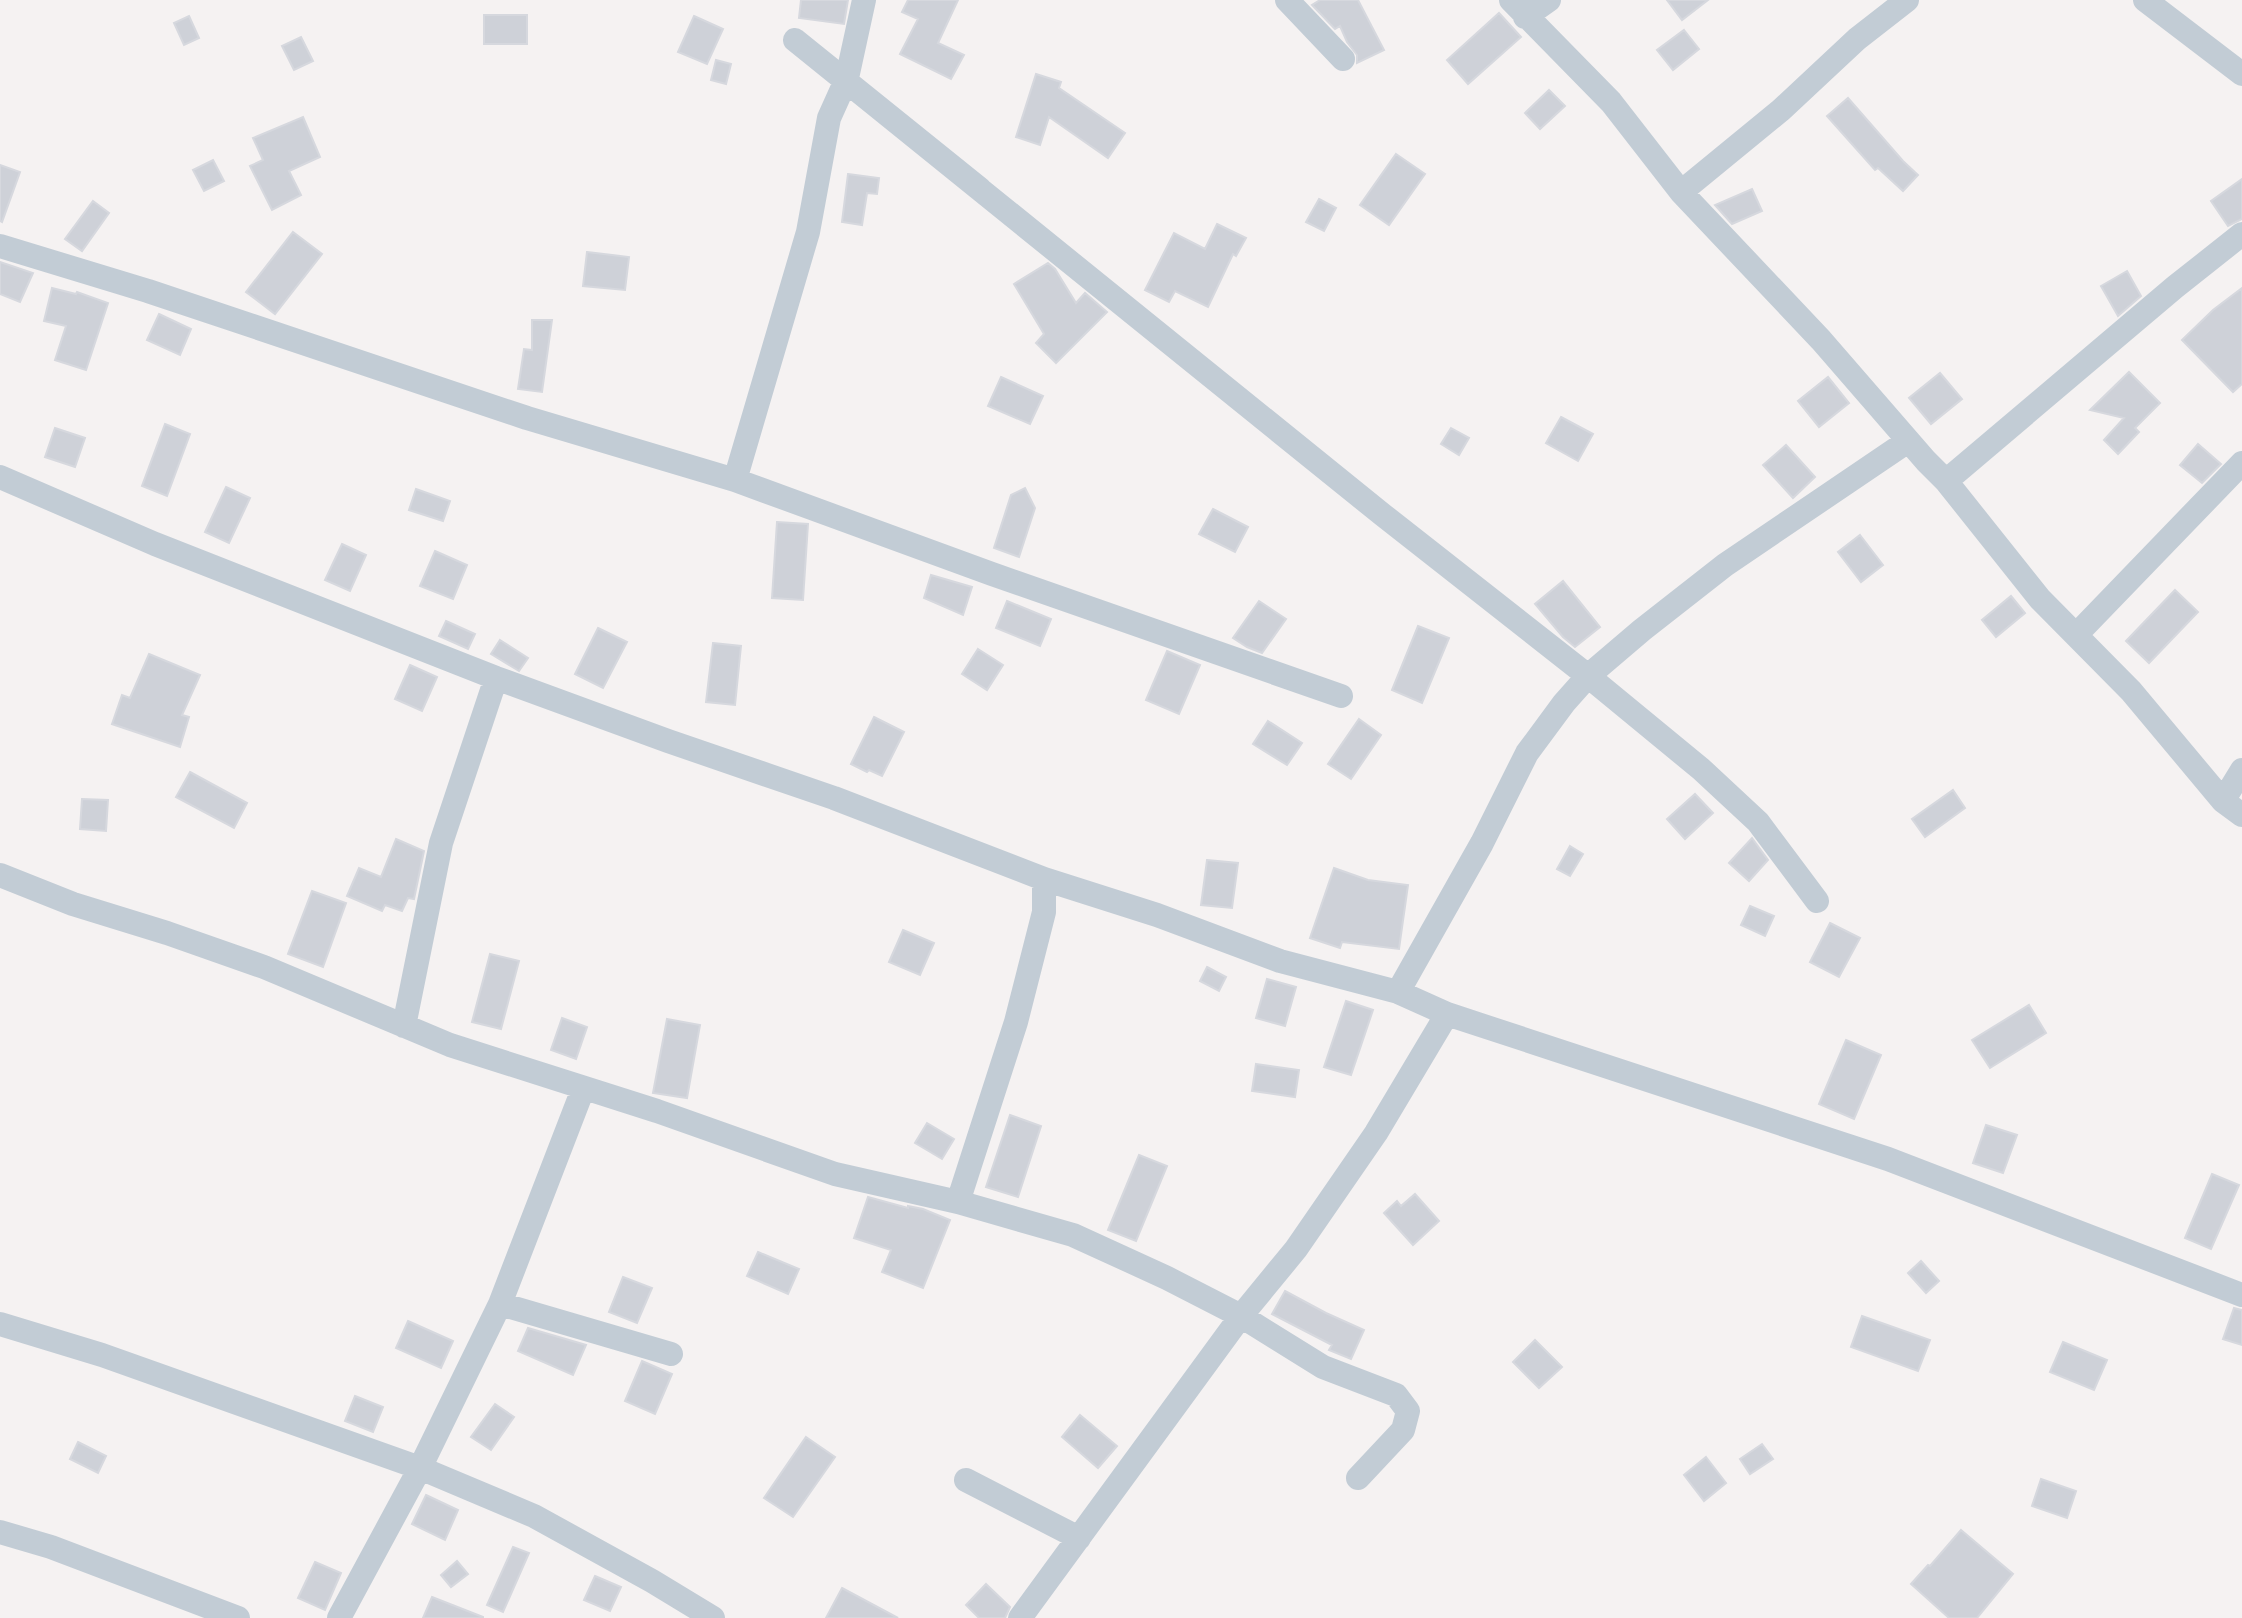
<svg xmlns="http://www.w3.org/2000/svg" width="2242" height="1618" viewBox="0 0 2242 1618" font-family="'PT Sans Narrow',sans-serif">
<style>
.building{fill:#ced1d8;stroke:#d6d8de;stroke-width:2}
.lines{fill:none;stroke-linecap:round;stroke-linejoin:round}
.minor{stroke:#c2ccd5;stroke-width:24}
</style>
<rect width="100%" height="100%" fill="#f5f2f2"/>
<path class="building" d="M801 0H848L844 24 799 18Z
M908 0H958L938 43 964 55 951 79 900 54 918 19 902 12Z
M1320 0H1358L1384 50 1357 63V55L1347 42 1340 26 1335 29 1312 5Z
M1667 0H1708L1682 20Z
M1499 13 1521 37 1468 84 1447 60Z
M484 15H527V44H484Z
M189 16 199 38 184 45 174 23Z
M694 16 723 29 707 64 678 52Z
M1684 30 1699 49 1673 70 1657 50Z
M301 37 313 61 294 70 282 46Z
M716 60 731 64 726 84 711 80Z
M1036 74 1061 82 1059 88 1125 133 1108 158 1049 117 1040 145 1016 137Z
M1549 90 1565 106 1540 129 1525 113Z
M1848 98 1903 161 1918 175 1903 191 1878 168 1875 170 1827 116Z
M303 117 320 157 289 171 301 195 272 210 250 166 263 160 253 138Z
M1396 154 1425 174 1389 225 1360 205Z
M213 160 224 181 204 191 193 170Z
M0 165 20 172 2 222 0 221Z
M848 174 879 178 877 194 867 193 862 225 842 222Z
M2242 179V219L2228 226 2211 201Z
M1752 189 1762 211 1732 224 1715 205Z
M1319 199 1336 208 1324 231 1306 222Z
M93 201 109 213 82 251 65 239Z
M1217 224 1246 238 1236 256 1233 254 1208 307 1175 291 1169 302 1145 290 1174 233 1205 249Z
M293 232 322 254 275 314 246 292Z
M587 252 629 257 625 290 583 286Z
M0 262 33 273 20 302 0 294Z
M1048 263 1055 269 1076 303 1085 293 1107 312 1056 363 1036 343 1044 334 1014 284Z
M2127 271 2141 296 2118 316 2101 286Z
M52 288 76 294 77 292 108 303 86 370 55 360 66 326 44 321Z
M2242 288V384L2233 392 2182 340 2213 310Z
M159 314 191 329 180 355 147 340Z
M532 320H552L542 392 518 389 524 349 532 350Z
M2129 372 2160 403 2135 428 2139 432 2118 454 2104 440 2124 418 2090 410Z
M1940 373 1962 399 1931 424 1909 398Z
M1001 377 1043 396 1030 424 988 406Z
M1828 377 1849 403 1819 427 1798 401Z
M1561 417 1593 434 1578 461 1546 443Z
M165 424 190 434 167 496 142 486Z
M55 428 85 438 75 467 45 457Z
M1451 428 1469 438 1459 455 1441 444Z
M2198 444 2221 464 2202 483 2180 465Z
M1786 445 1815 477 1793 498 1763 465Z
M226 487 250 498 229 543 205 532Z
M1025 488 1035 508 1019 557 994 548 1011 495Z
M416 489 450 501 443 521 409 510Z
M1213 509 1248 527 1235 552 1199 534Z
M777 522 808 524 803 600 772 598Z
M1860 535 1883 565 1861 582 1838 552Z
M342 544 366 555 350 591 325 580Z
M435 551 467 565 453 599 420 586Z
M931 575 972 587 963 615 924 598Z
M1563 581 1600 627 1575 647 1563 637 1535 604Z
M2175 590 2198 612 2149 663 2126 641Z
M2011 596 2025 613 1996 637 1982 620Z
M1007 601 1051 619 1040 646 996 628Z
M1259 601 1286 619 1262 653 1247 647 1233 638Z
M446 621 475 634 468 649 439 636Z
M1418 626 1449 638 1422 703 1392 690Z
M598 628 627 642 603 688 575 674Z
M500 640 528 658 519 671 491 654Z
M713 643 741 646 735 705 706 702Z
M978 649 1003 665 987 690 962 674Z
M1167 651 1200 665 1179 714 1146 700Z
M149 654 200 675 182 715 189 717 180 747 112 724 122 695 130 698Z
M410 665 437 677 422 711 395 699Z
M874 717 904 732 882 776 869 770 867 772 851 764Z
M1359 719 1381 735 1351 779 1328 764Z
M1268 721 1302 743 1287 765 1253 744Z
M190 772 247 803 234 828 176 797Z
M1953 790 1965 808 1925 837 1912 819Z
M1695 794 1713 813 1685 839 1667 819Z
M82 799 108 800 106 831 80 829Z
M1752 838 1768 860 1749 881 1729 863Z
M396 839 424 851 414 899 408 898 402 911 385 905 382 911 347 896 359 868 381 877Z
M1570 846 1583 854 1570 876 1557 869Z
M1207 860 1238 863 1232 908 1201 905Z
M1334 868 1368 880 1408 885 1399 949 1342 942 1340 948 1310 938Z
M312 891 346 903 323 967 288 954Z
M1750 906 1774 916 1765 936 1741 925Z
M1830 923 1860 938 1839 977 1810 962Z
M903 930 934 943 920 975 889 962Z
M490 954 519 961 501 1029 472 1022Z
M1207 967 1226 977 1219 991 1200 981Z
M1267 979 1296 987 1285 1026 1256 1018Z
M1346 1001 1373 1010 1351 1075 1324 1067Z
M2029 1005 2046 1033 1990 1068 1972 1040Z
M562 1018 587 1027 576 1059 551 1050Z
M667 1019 700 1025 687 1098 653 1093Z
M1846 1040 1881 1055 1854 1119 1819 1104Z
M1256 1064 1299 1070 1295 1097 1252 1091Z
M1010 1115 1041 1126 1018 1197 986 1187Z
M927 1123 954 1139 942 1159 915 1143Z
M1986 1125 2017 1135 2003 1173 1973 1163Z
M1139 1155 1167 1166 1136 1241 1108 1230Z
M2212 1174 2239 1185 2211 1249 2185 1238Z
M1415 1194 1439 1221 1413 1245 1384 1213 1397 1201 1401 1206Z
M868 1197 908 1208V1206L923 1209 950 1220 923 1288 882 1272 891 1250 854 1238Z
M758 1252 799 1269 788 1294 747 1276Z
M1921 1261 1939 1281 1926 1293 1908 1273Z
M623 1277 652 1288 637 1323 609 1312Z
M1285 1291 1326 1313 1364 1330 1351 1359 1329 1350 1332 1345 1272 1314Z
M2234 1308 2242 1310V1345L2223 1339Z
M1862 1316 1930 1340 1918 1371 1851 1347Z
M408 1321 453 1341 441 1368 396 1348Z
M528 1328 586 1345 573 1375 518 1351Z
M1535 1340 1562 1367 1539 1388 1513 1362Z
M2063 1342 2107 1360 2094 1390 2050 1372Z
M642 1361 672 1374 655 1414 625 1401Z
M355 1396 383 1407 373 1432 345 1421Z
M495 1404 514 1417 491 1450 471 1437Z
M1080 1415 1117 1446 1098 1468 1062 1437Z
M806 1437 835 1457 793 1517 764 1498Z
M78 1442 106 1456 98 1473 70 1459Z
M1762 1444 1773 1459 1750 1474 1740 1459Z
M1706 1457 1726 1483 1704 1501 1684 1475Z
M2041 1479 2076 1491 2067 1518 2032 1506Z
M426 1495 458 1510 445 1540 412 1524Z
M1961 1530 2013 1574 1977 1618H1949L1911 1584 1928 1565 1930 1566Z
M513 1547 529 1553 503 1612 487 1605Z
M457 1561 468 1574 451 1587 441 1575Z
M315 1562 341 1573 325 1610 298 1598Z
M595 1576 621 1587 610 1611 584 1600Z
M986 1584 1010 1607 1005 1618H979L966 1605Z
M842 1588 898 1618H826Z
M432 1597 483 1617V1618H423Z"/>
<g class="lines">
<path class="minor" d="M1287 0 1343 59
M1511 0 1611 102 1681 192 1821 340 1926 461 1946 481 2040 599 2131 691 2223 801 2242 815
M2145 0 2242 74
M1525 17 1549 0
M980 189 795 40 1383 515 1588 676 1701 769 1758 822 1817 901
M1681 192 1781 110 1857 39 1907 0
M0 246 148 291 527 418 735 480 992 574 1341 696
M0 477 155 544 496 678 668 741 834 798 1044 879 1157 915 1280 961 1398 992 1447 1014 1376 1133 1296 1249 1241 1316 1167 1278 1073 1235 958 1202 835 1174 657 1111 450 1045 264 967 167 933 73 904 0 875
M735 480 808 232 829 118 847 78 864 0
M1946 481 2175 287 2242 234
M2076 635 2242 463
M2223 801 2242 770
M1398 992 1482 843 1527 753 1564 703 1588 676 1642 630 1725 565 1908 441
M1447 1014 1888 1159 2242 1295
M404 1026 441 843 496 678
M958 1202 1016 1022 1044 912V879
M500 1304 671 1354
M0 1324 102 1355 420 1468 534 1516 652 1581 713 1618
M966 1480 1079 1538
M0 1532 51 1547 238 1618
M339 1618 420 1468 500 1304 583 1089
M1020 1618 1241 1316 1323 1367 1396 1395 1408 1411 1403 1430 1358 1478"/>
</g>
</svg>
